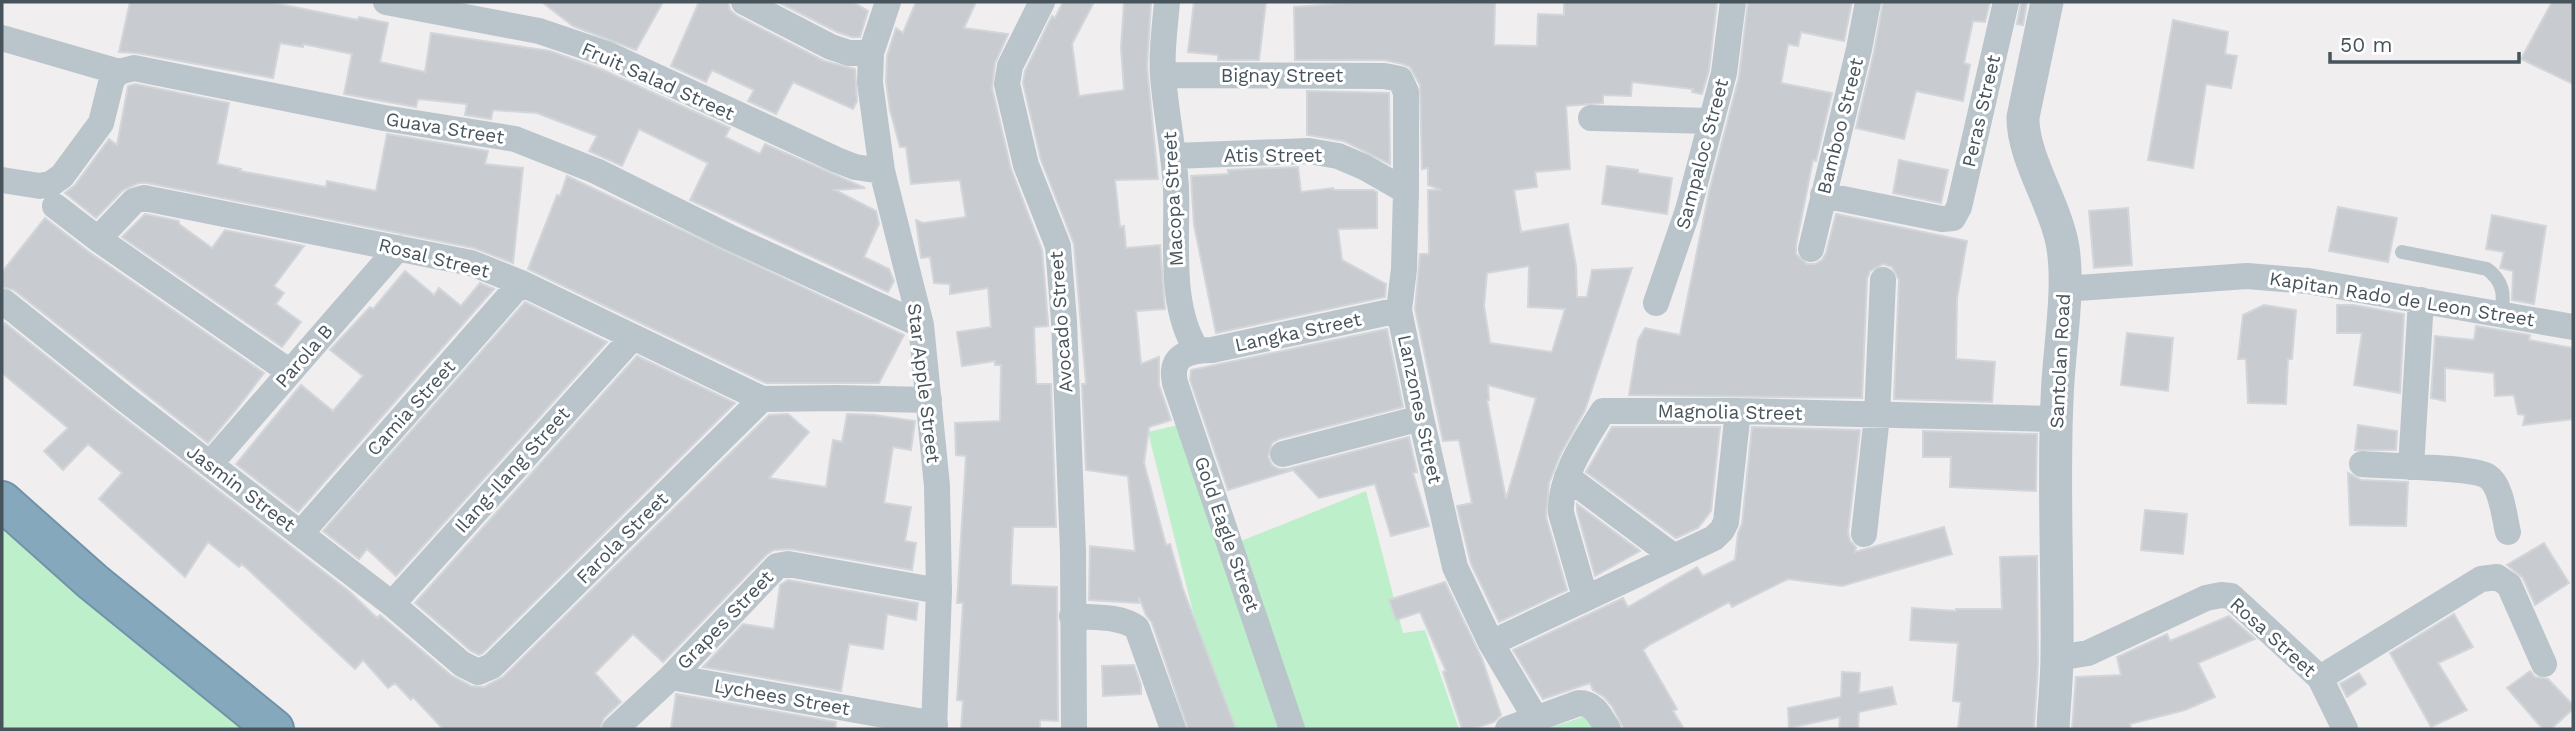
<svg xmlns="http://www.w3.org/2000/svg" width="2575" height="731" viewBox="0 0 2575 731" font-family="'Work Sans',sans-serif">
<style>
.green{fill:#bdefca}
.building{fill:#c8ccd1;stroke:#d2d6da;stroke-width:2;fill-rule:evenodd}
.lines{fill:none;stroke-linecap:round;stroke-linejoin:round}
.motorway-casing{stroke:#7193a9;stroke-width:42}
.service{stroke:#bac5cb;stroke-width:14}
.minor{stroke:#bac5cb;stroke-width:26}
.tertiary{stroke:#bac5cb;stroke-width:33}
.motorway{stroke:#86a8bd;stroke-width:38}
.labels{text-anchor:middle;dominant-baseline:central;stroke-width:6;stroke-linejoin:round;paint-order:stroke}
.street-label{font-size:19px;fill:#47545c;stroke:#fff}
</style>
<rect width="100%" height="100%" fill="#f1eeef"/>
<path class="green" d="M1200 420 1226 547 1366 491 1403 633 1425 630 1459 729H1235L1206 664 1148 432Z
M2 512 256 729H2Z
M1589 715 1595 729H1546Z"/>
<path class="building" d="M130 2H270L358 20 359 17 388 23 380 62 425 72 431 33 550 51 601 69 730 128 725 137 760 154 765 144 865 188 835 190 876 211 879 224 864 257 889 269 894 281 888 292 690 200 708 163 639 129 622 166 589 151 597 136 537 113 493 110 491 119 465 115 467 104 418 99 416 107 344 94 352 54 303 44V47L280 43 273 78 137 53 119 52Z
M542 2H663L636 50 573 26Z
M699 2H728L730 10 737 16 824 61 855 69 857 101 853 109 793 82 776 114 748 101 754 90 712 70 706 82 671 66Z
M778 2H853L868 11 860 37H852L837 32Z
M916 2H976L964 28 1008 34 995 63 992 88 1011 169 1042 250 1048 322V326L1034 327 1036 384H1051L1056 527H1013L1011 572V585L1057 587 1058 721 1040 720V729H961L963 701 957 700 963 603H957L966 456 956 455 955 423 1000 421 1001 365H995V361L962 366 957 332 991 327 988 288 950 294V284L934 283 930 257 921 258 916 220 923 223 966 217 960 180 911 184 906 147H900L890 110 886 82 887 56 896 28 903 33Z
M1063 2H1094L1072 44 1079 96 1124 90 1121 48 1124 2H1151L1147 67 1158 179 1115 180 1120 227 1124 226 1126 248 1160 245 1165 309 1136 311 1141 364 1159 357V385L1171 420 1149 427 1144 463 1166 545 1170 544 1183 589 1236 729H1188L1152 623 1146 615 1139 597V603L1089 600 1090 546 1135 551 1128 476 1086 470 1082 384H1086L1074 244 1041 160 1023 83 1025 71 1052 16 1055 18Z
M1194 2H1266L1259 60H1218V55L1188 52Z
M1360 2 1495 3 1494 45 1537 46 1538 14 1564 15V2H1717L1709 70 1702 94 1692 92 1693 89 1632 82 1631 96 1603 95V103L1566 106 1570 169 1535 172 1537 187 1514 190 1521 232 1568 224 1576 266 1577 297H1587L1592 270 1632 268 1585 410 1561 453 1549 483 1546 517 1567 590 1499 622 1471 564 1457 506 1472 503 1459 440 1443 441 1415 309 1420 254H1429L1428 190H1441L1428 185V168L1422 169 1420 85 1410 67 1403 64 1384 60H1295L1294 7ZM1529 266 1528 307 1565 309 1552 352 1490 343 1484 306 1487 273ZM1488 385 1536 398 1506 499 1487 400H1489Z
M1748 2H1852L1844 41 1801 32 1798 46 1788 44 1781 83 1832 93 1816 161 1813 160 1796 245V254L1807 264H1815L1822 260 1826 253 1836 214 1967 241 1957 298 1956 359 1995 362 1992 402 1894 399 1899 280 1892 267 1883 264 1870 271 1867 279 1862 398 1629 395 1638 340 1645 328 1680 335 1709 192 1739 77Z
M1883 2H1990L1985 22 1973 21 1964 63 1970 65 1963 101 1916 91 1904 139 1856 128 1874 52Z
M2021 2H2027L2023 25 2017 24Z
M2552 2H2573V84L2521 59Z
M2173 20 2228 32 2225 54 2237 56 2231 88 2206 84 2193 168 2148 160Z
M135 84 229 103 217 164 241 169 240 171 326 187 327 181 376 191 387 134 488 151 485 164 523 168 513 263 474 248 147 183H139L123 190 96 218 65 193 75 185 109 139 117 145 128 86Z
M1307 91 1389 93 1390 164 1344 141 1307 135Z
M1899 160 1948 170 1941 203 1893 193Z
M1607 166 1638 170V173L1672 178 1667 214 1602 204Z
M1298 167 1301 192 1333 188 1334 190H1373L1377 192V228L1338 229 1342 260 1386 284 1385 297 1216 333 1194 225 1191 176 1228 174V170Z
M567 176 904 335 879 383H766L528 269 557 195 560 196Z
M2338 207 2397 218 2388 262 2329 251Z
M2128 208 2132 265 2094 268 2089 211Z
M145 214 179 221V224L212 248 225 230 304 246 274 286 284 293 276 304 301 322 282 347 122 237Z
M2492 215 2546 226 2534 304 2512 300 2513 271 2500 268 2504 252 2486 249Z
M45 218 89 252 264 373 239 406 208 443 14 290 2 287V272Z
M405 271 434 295 439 288 461 306 480 283 494 289 298 512 236 464 301 385 333 411 363 376 330 350 370 307 373 309Z
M525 302 607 342 396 576 367 549 359 559 323 531Z
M2264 305 2296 310 2292 359H2288L2286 404 2248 403 2246 359H2238L2243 315Z
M2337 305H2353L2404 314 2400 393 2354 385 2362 333H2337Z
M5 323 115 411 350 592 377 618 380 615 452 676 471 686 484 687 503 677 769 415 788 414 809 432 769 478 826 487 833 440 842 442 847 414 874 415 915 421 911 450 893 447 884 503 911 507 905 541 916 543 912 570 791 549 774 550 766 555 663 662 633 634 595 673 621 702 604 718 600 729H443L413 697 411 700 395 683 388 688 363 660 355 669 242 564 239 567 208 542 185 577 99 499 122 473 88 444 63 470 44 451 68 428 2 373V327Z
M2476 326 2530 335 2529 340 2573 348V419L2523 425 2525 415 2518 414 2514 395 2495 396 2494 373 2445 368V401L2431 398 2435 336 2474 340Z
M1387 329 1403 407 1279 439 1272 443 1268 457 1272 465 1279 469H1287L1409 437 1417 472 1413 473 1429 526 1391 536 1375 484 1319 498 1293 470 1228 490 1190 380 1191 370Z
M2127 333 2173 338 2168 391 2121 385Z
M637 356 735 403 483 653 479 655 471 651 415 603Z
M2358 425 2397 431 2396 450H2355Z
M1612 427H1720L1711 511 1698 528 1676 538 1586 472Z
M1752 427 1860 430 1848 532 1850 541 1856 547 1855 552 1944 527 1952 554 1842 586 1788 579 1732 607 1729 602 1649 645 1643 650 1677 709 1673 711 1684 729H1624L1612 706 1604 697 1593 690 1590 683 1543 699 1513 650 1623 598 1628 607 1697 567 1703 576 1735 560 1738 533 1742 524Z
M1923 431 2037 434 2036 491 1950 487 1951 457H1923Z
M2348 473 2361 480 2408 482 2406 526 2350 525Z
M1577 504 1640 551 1595 576 1577 511Z
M2145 510 2187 514 2183 554 2141 550Z
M2544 543 2569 583 2535 605 2523 578 2507 565Z
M2037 556 2038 664 2034 729H1958L1961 702 1953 701 1958 643 1910 640 1912 608 1956 611V609H2002L2000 557Z
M788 580 918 603 916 620 887 614 883 649 849 644 841 691 703 667 743 624 774 629 780 585Z
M1445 582 1482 659 1501 715 1494 722 1473 729H1462L1443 672 1446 671 1420 612 1396 620 1389 600Z
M2454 614 2473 647 2438 663 2467 710 2431 727 2390 653Z
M2229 616 2255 639 2198 663 2215 697 2185 710 2130 724 2131 729H2072L2076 677 2121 675 2117 657 2167 634 2170 641Z
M1134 665 1141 685V694L1103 696 1102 666Z
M2530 671 2535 677 2548 679 2573 705V709L2551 729H2543L2507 688Z
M1842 672 1860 673 1859 693 1892 687 1896 704 1859 712 1858 729H1839L1840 717 1789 728 1788 708 1841 697Z
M2359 673 2366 684 2347 697 2340 684Z
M676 694 836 722 835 729H671Z"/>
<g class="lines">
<g class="motorway-casing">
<path id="motorway" d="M2 501 93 582 274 729"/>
</g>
<path class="service" d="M2402 252 2487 269C2503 281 2505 294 2501 313"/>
<path class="minor" d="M386 2 539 31 607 54 837 160 855 167 882 171
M744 2 831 47 849 53H871
M888 2 871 53 870 83 882 171 921 325 937 486 939 591 934 729
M1042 2 1010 66 1007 84 1026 165 1058 246 1064 321 1073 551 1074 729
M1167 2C1165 27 1161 52 1163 76 1166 114 1174 151 1176 188 1178 238 1168 306 1197 350
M2 38 119 72
M1163 75 1384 76 1400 79 1406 92V191L1404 269 1399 310 1421 418 1455 567 1491 643 1536 719
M1591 118 1711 121
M1173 156 1309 151 1338 156 1364 167 1406 191
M2 180 40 186 52 183 62 176 101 123 112 79 119 72 134 68 384 118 515 139 596 171 729 237 921 325
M1823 195 1942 219 1953 218 1959 207 2006 2
M55 206 98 239 290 372
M98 239 134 201 144 198 471 263 521 283 762 399 838 398 929 400
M1811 249 1859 49 1868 2
M2064 289 2247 276 2308 281 2573 327
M4 302 125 399 392 604 462 664 478 672 492 666 762 399
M1656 303 1688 210 1724 73 1733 2
M1283 454 1421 418
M210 464 398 248
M2362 464C2385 466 2472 467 2487 476 2502 485 2504 517 2508 532
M2411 467 2421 300
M1567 477 1673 556
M301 533 521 283
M1864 534 1877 416 1883 280
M1585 597 1561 513C1559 478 1585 440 1603 411H1738L2056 419
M392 604 633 337
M1072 616C1092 618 1120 615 1137 628L1173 729
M1491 643 1714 538 1722 530 1726 522 1738 411
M2057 658 2088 653 2206 598 2221 595 2231 596 2320 678 2345 729
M671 677 935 724
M2320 678 2481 579 2497 577 2509 585 2544 664
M615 729 671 677 777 566 788 564 939 591
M1292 729 1175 383C1169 355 1189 350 1212 350L1399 310
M1508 729 1579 703C1595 703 1600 717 1608 729"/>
<path class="tertiary" d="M2047 2 2023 117C2022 157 2057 207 2063 248 2070 293 2058 354 2057 401 2053 486 2058 571 2057 655 2057 680 2054 705 2053 729"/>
<use href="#motorway" class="motorway"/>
</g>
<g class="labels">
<g class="street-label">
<text x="1282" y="75">Bignay Street</text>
<text transform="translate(658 81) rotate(24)">Fruit Salad Street</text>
<text transform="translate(1981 111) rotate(-77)">Peras Street</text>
<text transform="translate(1840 126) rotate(-76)">Bamboo Street</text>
<text transform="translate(445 128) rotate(9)">Guava Street</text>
<text transform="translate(1702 154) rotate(-75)">Sampaloc Street</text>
<text x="1273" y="155">Atis Street</text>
<text transform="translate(1173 199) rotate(-93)">Macopa Street</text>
<text transform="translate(434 258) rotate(14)">Rosal Street</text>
<text transform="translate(2402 299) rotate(9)">Kapitan Rado de Leon Street</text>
<text transform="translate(1061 322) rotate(-94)">Avocado Street</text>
<text transform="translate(1298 332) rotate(-12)">Langka Street</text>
<text transform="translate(304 356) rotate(-49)">Parola B</text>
<text transform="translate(2060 361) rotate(-87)">Santolan Road</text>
<text transform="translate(924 383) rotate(83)">Star Apple Street</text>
<text transform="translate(411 408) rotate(-48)">Camia Street</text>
<text transform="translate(1420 409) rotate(78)">Lanzones Street</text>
<text transform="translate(1730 412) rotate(1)">Magnolia Street</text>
<text transform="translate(512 470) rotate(-48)">Ilang-Ilang Street</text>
<text transform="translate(241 488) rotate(37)">Jasmin Street</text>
<text transform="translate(1227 534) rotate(71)">Gold Eagle Street</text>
<text transform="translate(622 538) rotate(-45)">Farola Street</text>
<text transform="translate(725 620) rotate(-46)">Grapes Street</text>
<text transform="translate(2273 637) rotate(42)">Rosa Street</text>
<text transform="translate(782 697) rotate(10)">Lychees Street</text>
</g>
</g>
<rect width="2575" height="731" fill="none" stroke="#47545c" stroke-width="7"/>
<path d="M2330 52v10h189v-10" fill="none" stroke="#47545c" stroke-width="3.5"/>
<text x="2340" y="52" font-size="21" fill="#47545c" stroke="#ffffff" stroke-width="5" paint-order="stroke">50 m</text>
</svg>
